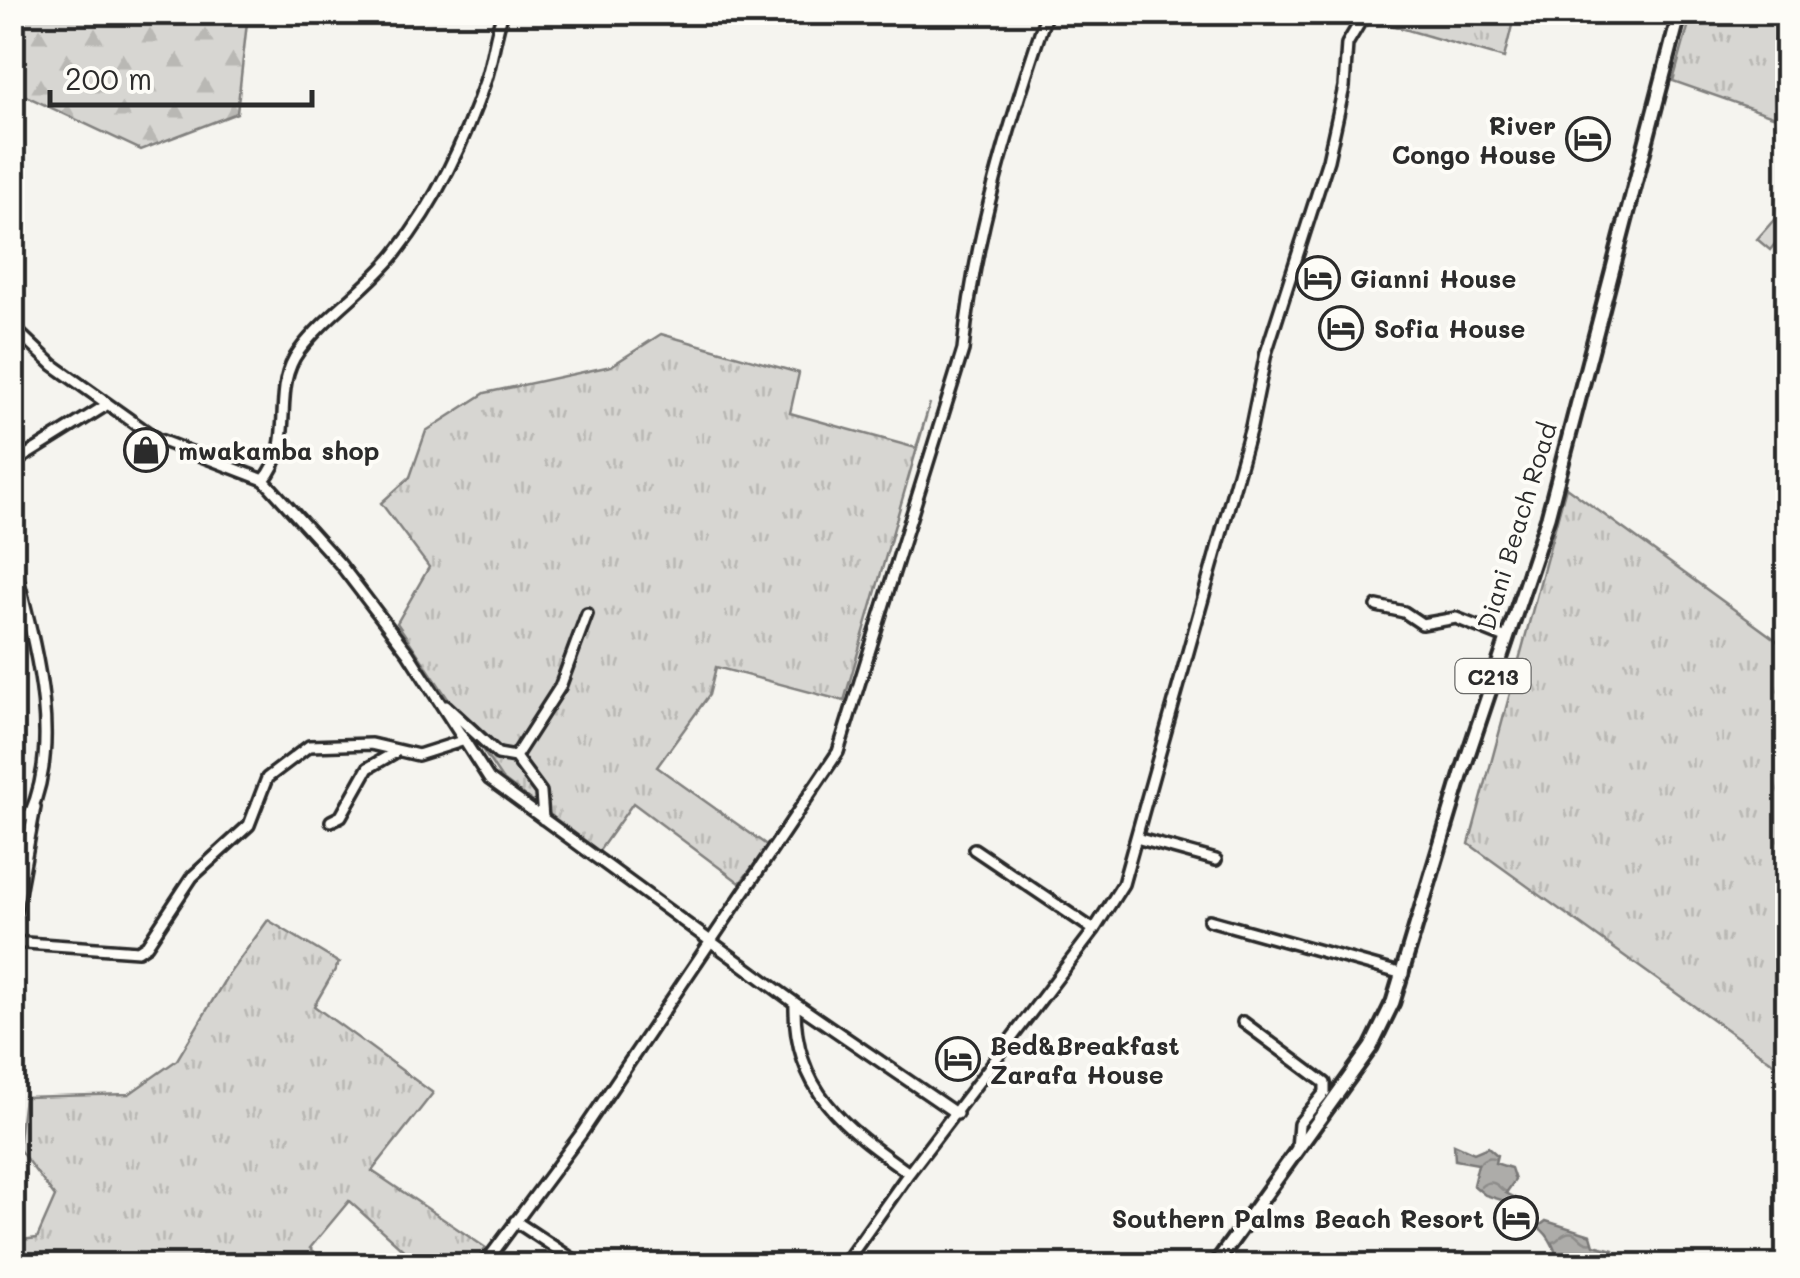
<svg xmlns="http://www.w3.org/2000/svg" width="1800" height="1278" viewBox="0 0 1800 1278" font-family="Mali,sans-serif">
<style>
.grass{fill:url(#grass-tufts);stroke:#81807e;stroke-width:2.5}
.forest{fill:url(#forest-firs);stroke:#81807e;stroke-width:2.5}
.pitch{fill:#d7d6d2;stroke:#81807e;stroke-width:2.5}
.water{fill:url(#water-waves);stroke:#797877;stroke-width:2.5}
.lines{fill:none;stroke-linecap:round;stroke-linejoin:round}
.minor-casing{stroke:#2b2b2b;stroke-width:16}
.major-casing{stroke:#2b2b2b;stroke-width:19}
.minor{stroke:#fdfcf7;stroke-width:9}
.major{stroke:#fdfcf7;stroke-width:11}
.labels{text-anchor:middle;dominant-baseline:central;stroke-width:8;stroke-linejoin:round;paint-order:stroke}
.shield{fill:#fdfcf7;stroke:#6a6a68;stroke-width:2.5}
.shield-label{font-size:22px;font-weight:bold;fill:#2b2b2b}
.poi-label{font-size:25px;font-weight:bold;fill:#2b2b2b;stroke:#fdfcf7;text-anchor:start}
.street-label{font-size:25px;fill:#2b2b2b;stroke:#fdfcf7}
</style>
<defs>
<pattern id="grass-tufts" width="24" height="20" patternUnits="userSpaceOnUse" patternTransform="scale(2.5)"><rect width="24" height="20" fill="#d7d6d2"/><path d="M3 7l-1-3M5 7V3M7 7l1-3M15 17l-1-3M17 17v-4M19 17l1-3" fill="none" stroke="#b9b8b4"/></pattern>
<pattern id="forest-firs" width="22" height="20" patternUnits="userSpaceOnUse" patternTransform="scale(2.5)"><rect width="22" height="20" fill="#d7d6d2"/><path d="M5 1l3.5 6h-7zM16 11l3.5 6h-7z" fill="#b9b8b4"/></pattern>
<pattern id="water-waves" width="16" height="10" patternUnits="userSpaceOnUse" patternTransform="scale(2.5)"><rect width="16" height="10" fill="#adaca9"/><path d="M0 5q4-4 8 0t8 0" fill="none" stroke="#8d8c8a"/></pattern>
</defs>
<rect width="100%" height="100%" fill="#f5f4ef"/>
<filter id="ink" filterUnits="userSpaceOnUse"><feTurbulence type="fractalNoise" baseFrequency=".01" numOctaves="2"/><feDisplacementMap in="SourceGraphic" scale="20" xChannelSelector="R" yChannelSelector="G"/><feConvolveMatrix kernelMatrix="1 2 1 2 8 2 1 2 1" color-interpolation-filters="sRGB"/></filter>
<g filter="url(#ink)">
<path class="grass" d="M1349 13H1515L1504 58Z
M1692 13H1787V121L1673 81Z
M661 334 799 373 790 413 916 448 930 403 844 701 716 667 709 695 657 767 768 846 740 883 633 803 599 851 502 779 397 623 429 567 381 503 410 477 426 431 485 393 611 366Z
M1566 487 1787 648V1073L1469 844Z
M268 920 339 963 314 1006 433 1093 372 1171 486 1248 473 1265H420L349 1201 310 1248 329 1265H210L199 1254 188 1265H13V1241L37 1238 55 1197 18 1148 24 1097 129 1094 177 1060 226 978Z"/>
<path class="forest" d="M13 12 248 13 237 113 141 150 13 90Z"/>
<path class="pitch" d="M1780 213 1787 219V229L1770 250 1757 239Z"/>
<path class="water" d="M1454 1144 1474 1153 1488 1147 1497 1155 1495 1163 1511 1168 1515 1180 1506 1193 1528 1204 1522 1219 1510 1213 1505 1201 1485 1195 1473 1185 1478 1164 1455 1160Z
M1546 1221 1591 1235 1594 1245 1613 1250 1611 1265H1557C1558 1253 1550 1235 1538 1227Z"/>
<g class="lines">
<g class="minor-casing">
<path id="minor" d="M12 326 53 365 157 439 264 480 340 564 408 653 489 779 795 1003C793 1090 844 1127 909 1173L843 1266
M12 464 105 406
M264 480C297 442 270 389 299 351 326 315 367 289 395 254 437 201 464 142 486 79 493 57 495 34 503 12
M12 554C31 634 65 735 30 814L12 822
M1377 606 1404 612 1422 624 1456 618 1506 638
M446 706 498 754 515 757 560 687 587 614
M515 757 541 792 543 819
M331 821 341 816 368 768 394 753
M1136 838 1216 860
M974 849 1094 930
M1209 920 1403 974
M12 931 35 807
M12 942 138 951 147 945 192 877 249 825 267 778 309 746 371 744 418 755 462 741
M795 1003 957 1114
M1243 1022 1325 1083V1092L1299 1124 1297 1149
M909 1173 1094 930 1123 884 1251 427 1266 353 1328 160 1344 87 1347 44 1366 12
M515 1221 583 1266
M483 1266 581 1134 838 752 963 350C974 236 1010 121 1047 12"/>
</g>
<g class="major-casing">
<path id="major" d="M1214 1266 1371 1047 1393 1002 1462 773 1548 517 1680 12"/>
</g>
<use href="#minor" class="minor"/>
<use href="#major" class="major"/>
</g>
</g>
<defs>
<g id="hotel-ring" transform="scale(2.25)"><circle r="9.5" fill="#fdfcf7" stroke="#2b2b2b" stroke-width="1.5"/><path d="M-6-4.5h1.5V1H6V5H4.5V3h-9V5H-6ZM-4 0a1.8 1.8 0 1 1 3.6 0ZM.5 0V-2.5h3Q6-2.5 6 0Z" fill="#2b2b2b"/></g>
<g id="shop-ring" transform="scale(2.25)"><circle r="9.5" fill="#fdfcf7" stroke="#2b2b2b" stroke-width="1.5"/><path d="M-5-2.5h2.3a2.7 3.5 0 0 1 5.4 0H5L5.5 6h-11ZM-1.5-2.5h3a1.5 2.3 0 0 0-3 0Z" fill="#2b2b2b"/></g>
</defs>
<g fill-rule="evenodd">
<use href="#hotel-ring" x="1588" y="139"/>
<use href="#hotel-ring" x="1318" y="278"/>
<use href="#hotel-ring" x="1341" y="328"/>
<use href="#shop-ring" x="146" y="450"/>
<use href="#hotel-ring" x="958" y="1059"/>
<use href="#hotel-ring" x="1516" y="1218"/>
</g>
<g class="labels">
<rect class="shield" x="1455.5" y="659" width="75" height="34" rx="8"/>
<g class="shield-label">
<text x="1493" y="676">C213</text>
</g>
<g class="poi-label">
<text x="1556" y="125" text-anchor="end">River<tspan x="1556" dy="29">Congo House</tspan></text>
<text x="1350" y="278">Gianni House</text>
<text x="1374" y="328">Sofia House</text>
<text x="178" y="450">mwakamba shop</text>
<text x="990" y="1045">Bed&amp;Breakfast<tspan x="990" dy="29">Zarafa House</tspan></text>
<text x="1484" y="1218" text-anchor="end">Southern Palms Beach Resort</text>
</g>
<g class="street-label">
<text transform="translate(1516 526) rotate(-73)">Diani Beach Road</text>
</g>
</g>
<rect width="1800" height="1278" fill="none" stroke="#fdfcf7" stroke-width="50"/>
<rect x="25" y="25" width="1750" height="1228" fill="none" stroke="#2b2b2b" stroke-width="4" filter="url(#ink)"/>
<path d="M50 90v15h262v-15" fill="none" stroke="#2b2b2b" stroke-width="5"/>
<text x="65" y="90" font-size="30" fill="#2b2b2b" stroke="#fdfcf7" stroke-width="8" paint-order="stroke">200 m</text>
</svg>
